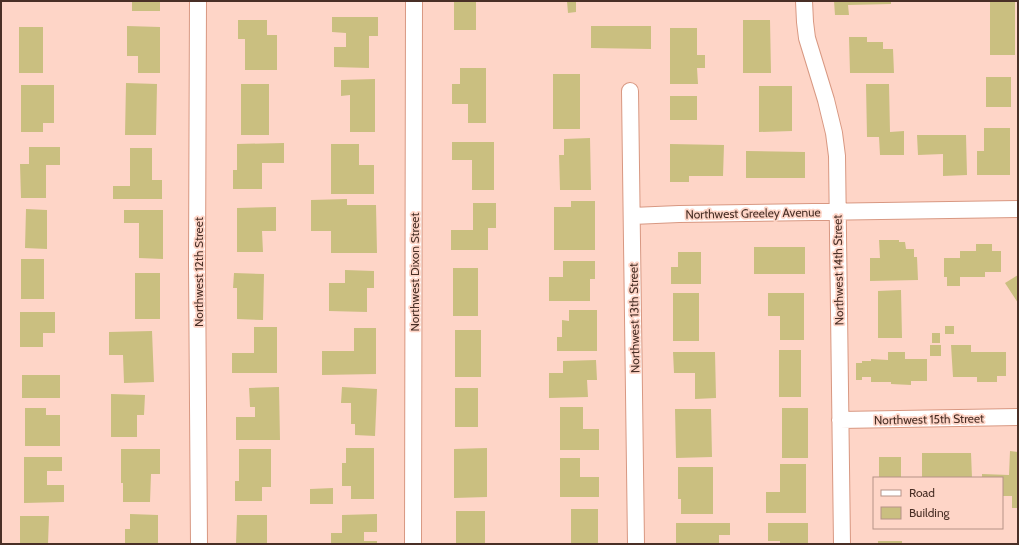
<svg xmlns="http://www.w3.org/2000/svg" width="1019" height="545" viewBox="0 0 1019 545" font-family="Cabin,sans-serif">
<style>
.building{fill:#cabf80}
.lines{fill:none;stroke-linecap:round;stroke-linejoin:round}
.street-casing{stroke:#d89882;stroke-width:18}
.street{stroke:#fff;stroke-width:16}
.labels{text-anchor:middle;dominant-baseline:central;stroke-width:3.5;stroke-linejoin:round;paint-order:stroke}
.street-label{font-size:12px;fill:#492f26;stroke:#fed5c7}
</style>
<rect width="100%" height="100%" fill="#fed5c7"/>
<path class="building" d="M132 1H160V11H132Z
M454 1H476V30H454Z
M567 1H576V12L568 13Z
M834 1H891V4L848 5 849 15H835Z
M990 1H1015V55H990Z
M332 17H378V36H369V68L334 67V47H346V33L332 32Z
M238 20H267V35H277V70H245V39H238Z
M743 20H770L771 73H743Z
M127 26 160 27V73H138V56H127Z
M591 26H651V49L591 48Z
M19 27H43V73H19Z
M670 28H697V55H705V68H697L698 84H670Z
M849 37H867V42H883V49H893L894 73H850Z
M460 68H486V123H468V104H452V84H460Z
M553 74H580V129H553Z
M986 77H1011V107H986Z
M375 79V132H350V95L341 96V80Z
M126 83 157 84 156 135H125Z
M241 84H269V135H241Z
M866 84H889L890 132 904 131V155H880L879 137H867Z
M21 85H54V123H43V132H21Z
M759 86H792V131L759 132Z
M670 96H697V120H670Z
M984 128H1010V175H977V151H984Z
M917 135H966L967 175 943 176V154L918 155Z
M590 138 591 190H560L559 155H564V139Z
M452 142H494V190H472V160H452Z
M284 143V163H262V189H233V170H237V144Z
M331 144H359V165H374V194H331Z
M670 144 724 145 723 176H689V182H670Z
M29 147H60V165H46V198H21L20 164H29Z
M130 148H152V180H162V199H113V186H130Z
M746 151 805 152V178H746Z
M347 199V205H376L377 253H331V231H311V200Z
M571 201H595V250H554V207H571Z
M473 203H496V228H488V250H451V230H473Z
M276 207V231H262L263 252H237V208Z
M26 209 47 210V249L25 248Z
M124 210H163V259L139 258V223H124Z
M879 240H899V242H905L906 249H914V257H917L918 280 870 281V258H880Z
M976 244H992V251H1001V272H985V277H960V286H947V277H944V258H960V251H976Z
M754 247H805V274H754Z
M678 252H701V284H671V267H678Z
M21 259H44V299H21Z
M563 261H595V279H590V301H549V277H563Z
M453 268H478V316H453Z
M345 270 374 271V288H367V312L329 311V283H345Z
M135 273H160V319H135Z
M234 273 264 274 263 320 237 319V288H233Z
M1018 275V303L1005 283Z
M901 290 902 338H878V291Z
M673 293H699V341H673Z
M768 293H804V340H780V316H768Z
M569 310H597V351H557V337H562V320L569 321Z
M20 312H55V333H43V347H20Z
M945 326H954V334H945Z
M254 327H277V373H232V353H254Z
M354 328H376V374L322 375V351H354Z
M455 330H481V377H455Z
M152 331 154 382 124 383 123 355H109V332Z
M932 333H940V343H932Z
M930 345H941V356H930Z
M951 345H971V352H1006V376H997V382H977V377H953Z
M779 350H801V397H779Z
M673 352H715L716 398 695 399V373H674Z
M888 352H905V359H927V381H911V385L891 384V382H871V377H862V380H856V363H862V361H871V359L888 360Z
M596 360 597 380H587L588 397 549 398V373H563V361Z
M22 375H60V398H22Z
M279 387 280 440H236V417H255V407H250L249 388Z
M342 387 377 389 375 436 355 435V424H351V403H341Z
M455 388H478V427H455Z
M111 394 145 395 144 415H137V437H111Z
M560 407H583V429H599V450H560Z
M25 408H46V415H60V446H25Z
M782 408H808V458H782Z
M675 409H711L712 457 676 458Z
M346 448H374V499H351V486H342V463H346Z
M487 448V497L454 498V449Z
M121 449H160V474H151L150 502H123V483H121Z
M239 449H271V487H262V501H235V481H239Z
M1010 451 1018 452V508H1012V496H1002V478H982V474L1009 475Z
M922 453H971L972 478H922Z
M24 457H62V471H47V485H64V502L24 503Z
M879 457H901V478H879Z
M560 458H580V477H599V497H560Z
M780 464H806V513H766V492H780Z
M678 467H713V514H681V499H678Z
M333 488V504H310V489Z
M571 509H598V544H571Z
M456 511H485V544H456Z
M130 514 158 515V544H125V529H130Z
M377 514V532H364V541H377V544H331V533H342V515Z
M237 515H267V544H236Z
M20 516H49L48 544H20Z
M676 523H730V535H719V544H676Z
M768 523H808V544H780V541H768Z
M878 541H902V544H878Z"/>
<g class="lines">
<g class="street-casing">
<path id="street" d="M198 1 197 265 199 544
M804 1 805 22 807 38 826 100 834 133 837 156 842 544
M630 91 636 544
M632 216 679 214 1018 209
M840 420 1018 417
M413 544 414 1"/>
</g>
<use href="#street" class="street"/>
</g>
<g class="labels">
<g class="street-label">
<text transform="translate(753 213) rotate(-1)">Northwest Greeley Avenue</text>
<text transform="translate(838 270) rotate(-91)">Northwest 14th Street</text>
<text transform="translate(198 272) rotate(-90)">Northwest 12th Street</text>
<text transform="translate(414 272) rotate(-90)">Northwest Dixon Street</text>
<text transform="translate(634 318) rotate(-91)">Northwest 13th Street</text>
<text transform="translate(929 419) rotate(-1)">Northwest 15th Street</text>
</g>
</g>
<rect width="1019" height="545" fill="none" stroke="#492f26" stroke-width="4"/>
<rect x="873" y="477" width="130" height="52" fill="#fed5c7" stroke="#b69387"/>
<rect x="881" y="490" width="20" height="6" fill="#ffffff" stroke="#b69387"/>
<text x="909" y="497" font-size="12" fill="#492f26">Road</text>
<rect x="881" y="507" width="20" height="12" fill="#cabf80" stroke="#b69387"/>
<text x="909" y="517" font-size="12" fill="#492f26">Building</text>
</svg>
